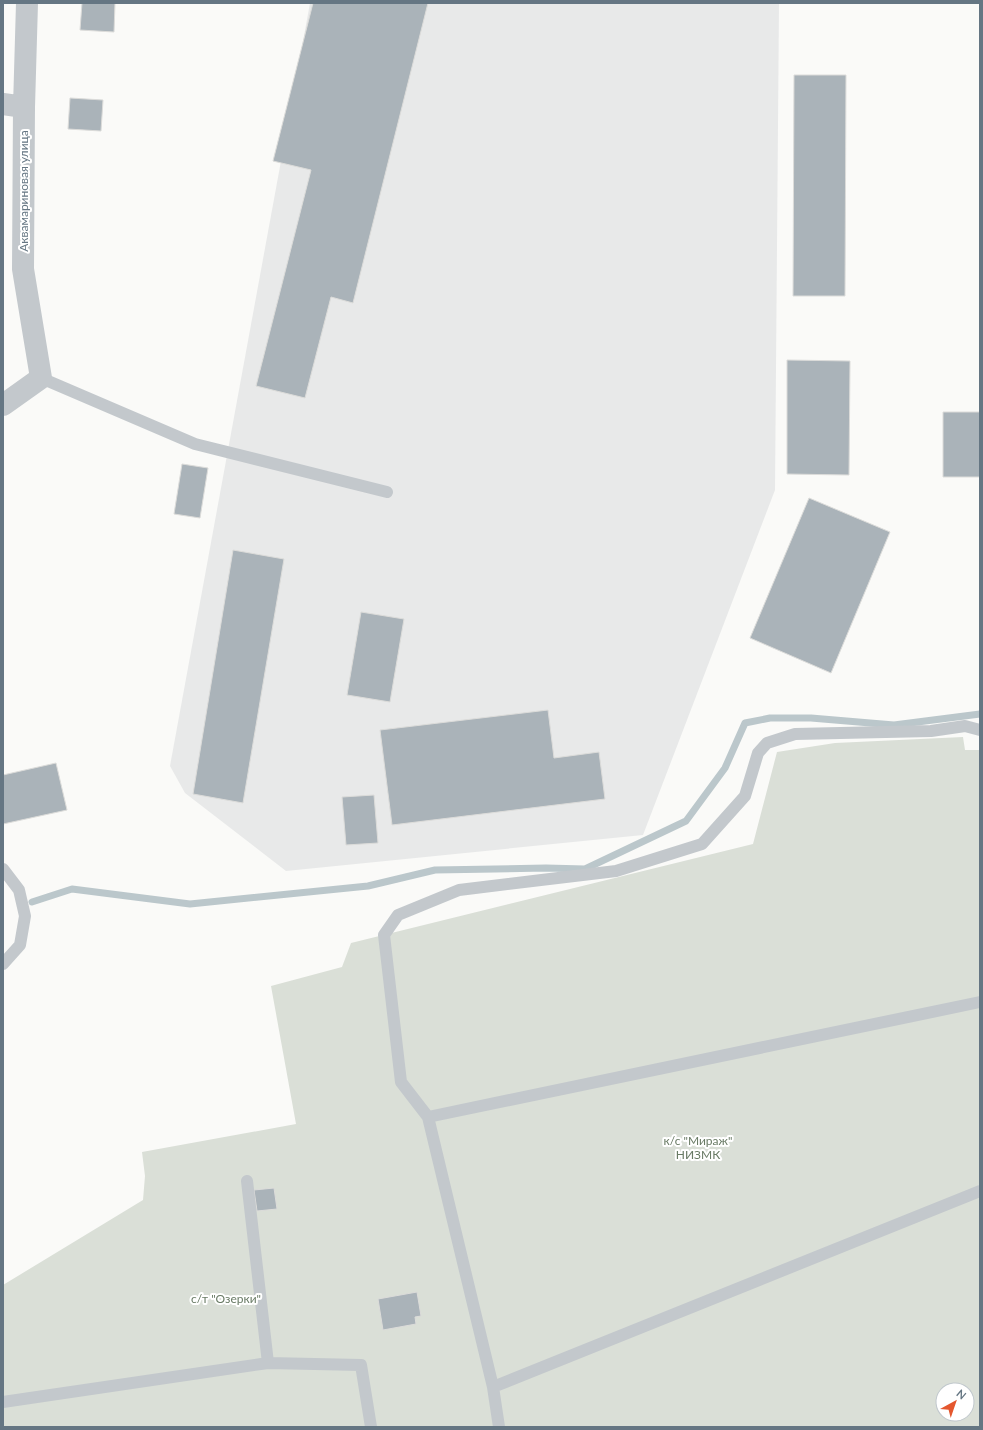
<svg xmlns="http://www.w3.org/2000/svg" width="983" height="1430" viewBox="0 0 983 1430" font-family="Lato,sans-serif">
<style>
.built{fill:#e8e9e9}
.green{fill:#dadfd7;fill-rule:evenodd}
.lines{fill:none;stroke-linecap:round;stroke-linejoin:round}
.stream{stroke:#bbc7cb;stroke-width:7}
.building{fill:#aab3b9;stroke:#dcdcda}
.service{stroke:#c3c8cc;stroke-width:12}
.minor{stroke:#c3c8cc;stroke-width:22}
.labels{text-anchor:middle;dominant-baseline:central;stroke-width:4;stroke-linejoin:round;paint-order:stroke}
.street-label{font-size:12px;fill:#657683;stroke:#fff}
.park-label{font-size:12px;fill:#687a64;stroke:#fff}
</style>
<rect width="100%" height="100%" fill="#fafaf8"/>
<path class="built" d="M310 3H779L775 490 643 835 286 871 185 793 170 766Z"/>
<path class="green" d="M963 737 965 750H980V1427H3V1285L143 1200 145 1176 142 1152 296 1124 271 986 342 967 351 943 753 844 777 752 835 743ZM943 1390H967V1414H943Z"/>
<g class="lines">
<path class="stream" d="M32 902 72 889 190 904 368 886 435 870 546 868 585 869 686 821 725 768 745 723 770 718H811L894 725 980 714"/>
</g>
<path class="building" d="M82 3H115L114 32 80 30Z
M313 3H428L353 303 331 297 305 398 256 386 311 170 273 161Z
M794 75H846L845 296H793Z
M70 98 103 100 101 131 68 129Z
M787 360 850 361 849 475 787 474Z
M943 412H980V477H943Z
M182 464 208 468 200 518 174 514Z
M809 498 890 532 831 673 750 638Z
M233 550 284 559 243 803 193 794Z
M361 612 404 619 390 702 347 695Z
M548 710 554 758 599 752 605 799 392 825 380 730Z
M56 763 67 810 3 824V775Z
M374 795 378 843 346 845 342 797Z
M274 1188 277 1209 257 1211 254 1190Z
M417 1292 421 1316 415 1317 416 1324 383 1330 378 1299Z"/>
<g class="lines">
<path class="service" d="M41 378 195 444 387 492
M980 730 965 726 931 731 795 734 767 743 758 753 745 796 702 844 616 871 459 890 398 915 384 935 401 1082 428 1117 980 1002
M3 869 19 890 25 916 20 945 3 964
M428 1117 493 1387 499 1427
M247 1181 268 1363
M493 1387 980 1191
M3 1402 268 1363 361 1365 371 1427"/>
<path class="minor" d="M3 104 24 107
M3 405 41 378 23 269 24 107 27 3"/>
</g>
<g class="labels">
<g class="street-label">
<text transform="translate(23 191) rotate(-90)">Аквамариновая улица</text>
</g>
<g class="park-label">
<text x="698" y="1140">к/с "Мираж"<tspan x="698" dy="14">НИЗМК</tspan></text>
<text x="226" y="1298">с/т "Озерки"</text>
</g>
</g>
<rect width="983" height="1430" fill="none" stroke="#657683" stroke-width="8"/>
<g transform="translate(955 1402) rotate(40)"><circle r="19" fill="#ffffff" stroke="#c1c8cd"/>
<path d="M0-3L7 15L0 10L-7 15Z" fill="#e4572e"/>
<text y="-6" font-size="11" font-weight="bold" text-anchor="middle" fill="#657683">N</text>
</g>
</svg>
